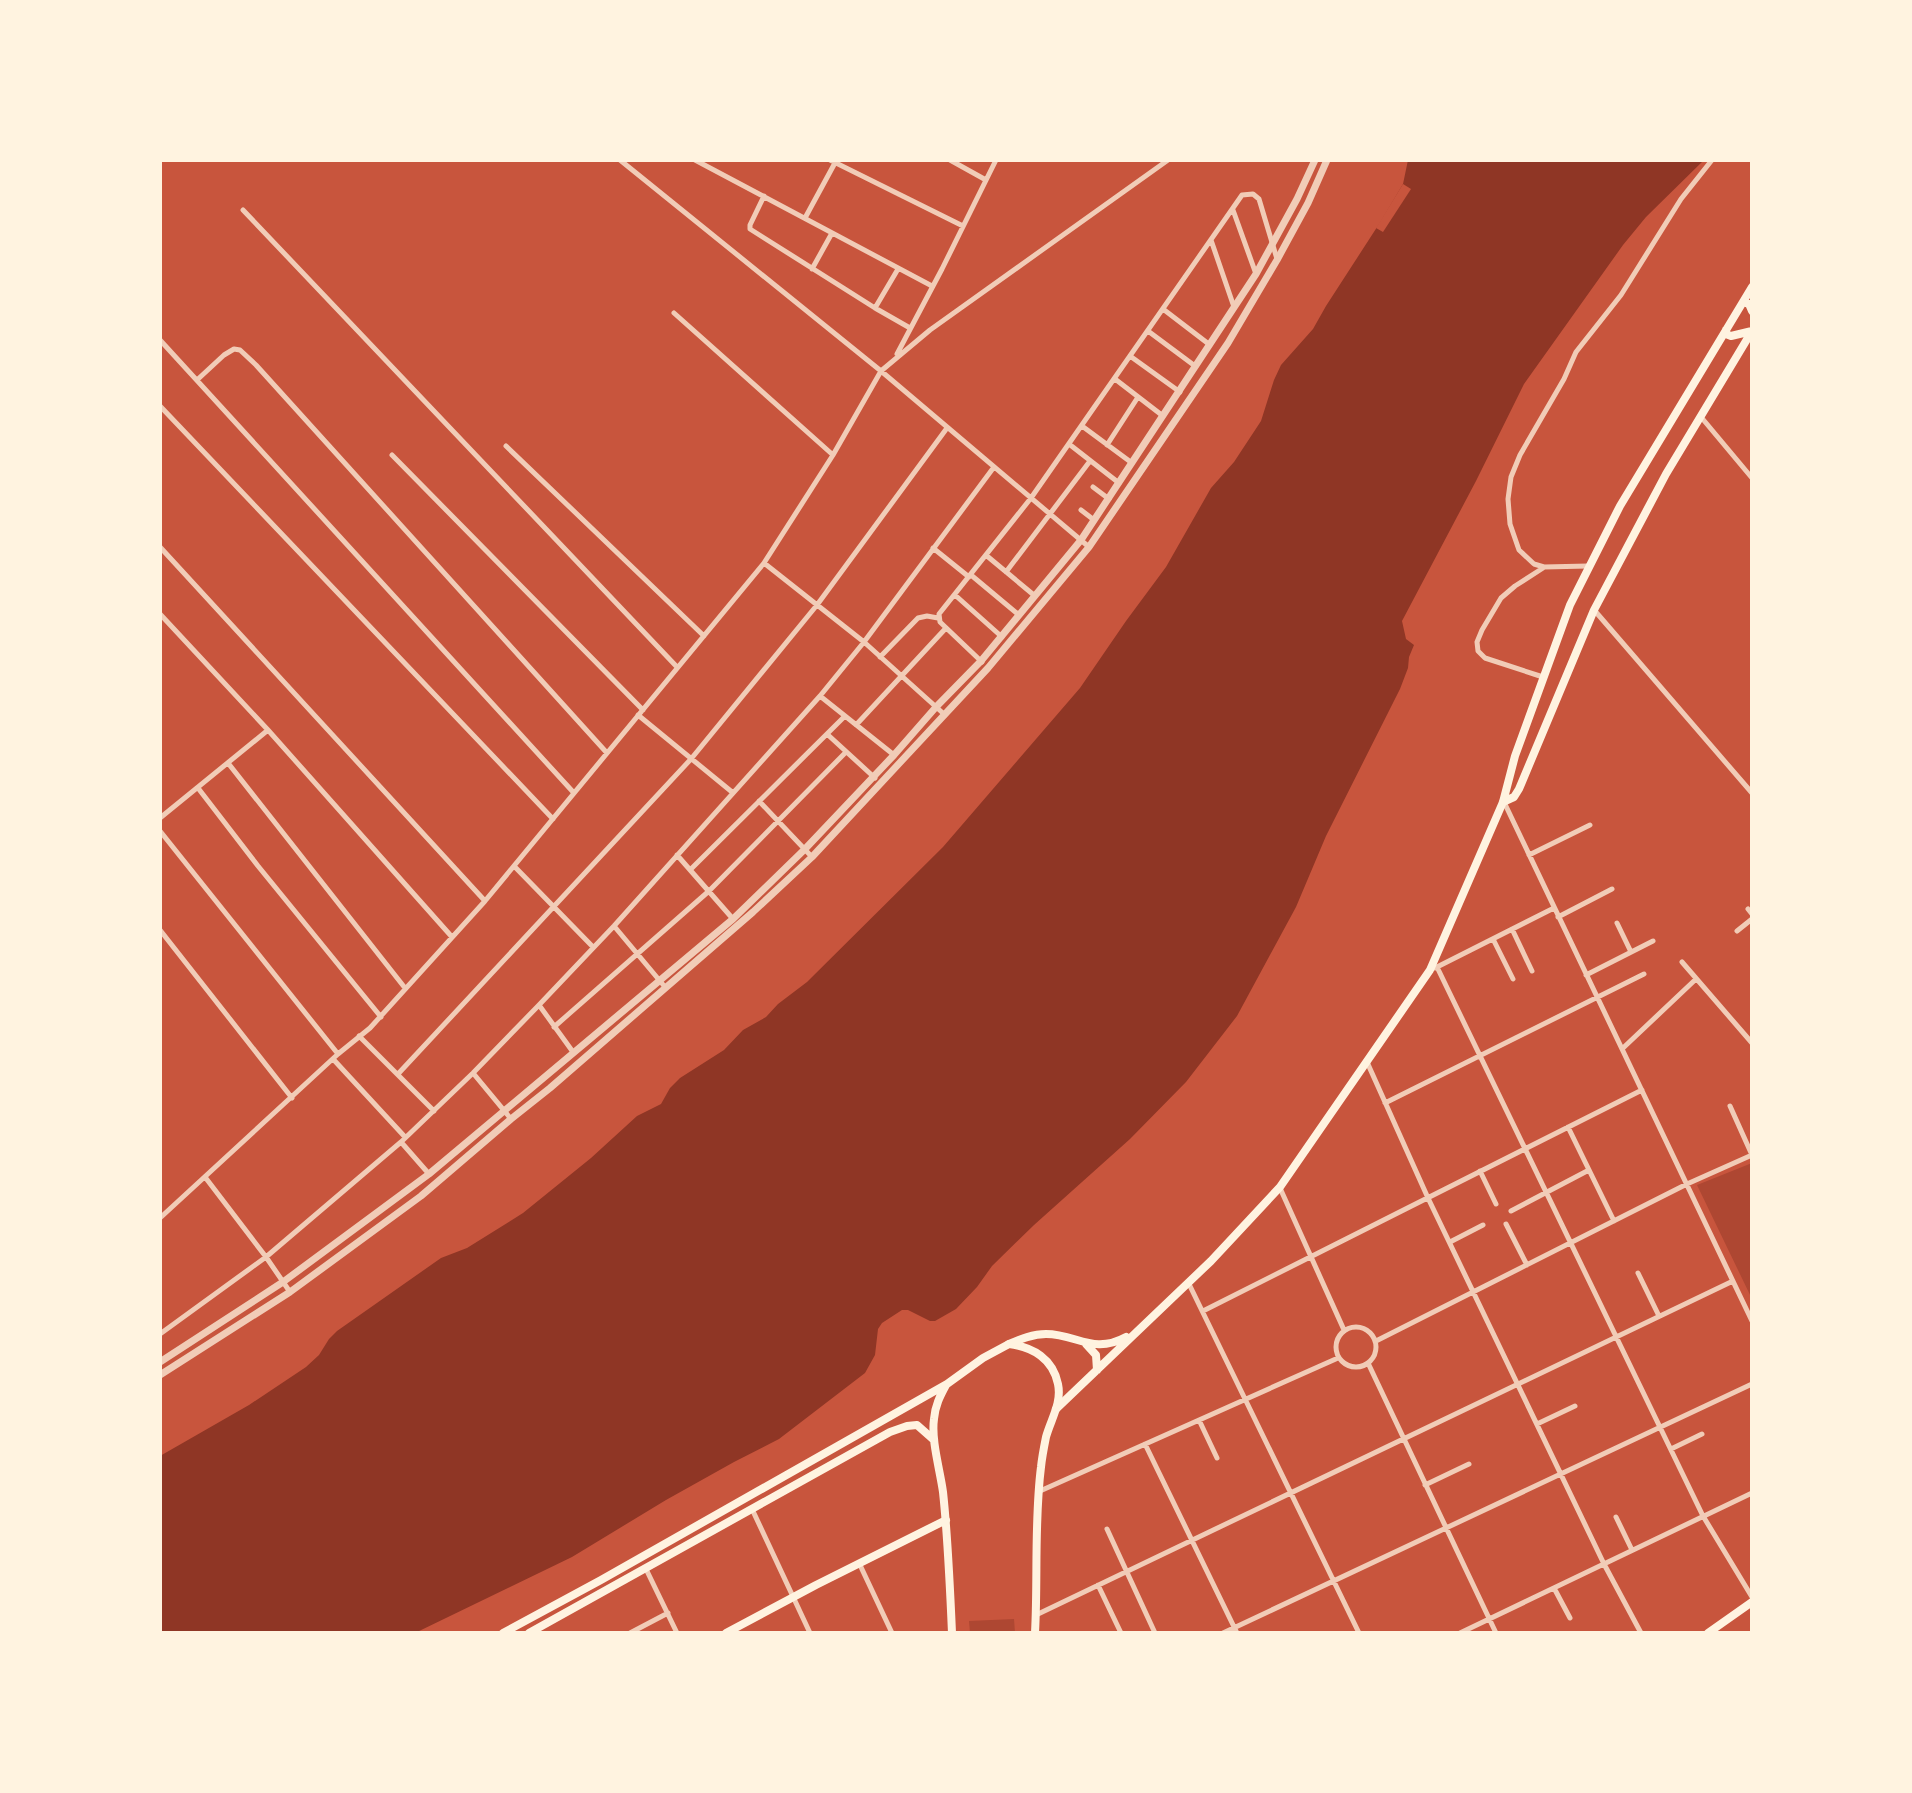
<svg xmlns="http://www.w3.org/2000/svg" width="1912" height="1793" viewBox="0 0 1912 1793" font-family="Figtree,sans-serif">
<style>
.green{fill:#ae4732}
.water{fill:#8f3625}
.pier{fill:#c8553d}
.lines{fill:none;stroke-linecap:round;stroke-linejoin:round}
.minor{stroke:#f1ccb7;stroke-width:5}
.tertiary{stroke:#f1ccb7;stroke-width:7}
.secondary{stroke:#fff3e0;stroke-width:8}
.primary{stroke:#fff3e0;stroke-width:8}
</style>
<rect width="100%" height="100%" fill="#c8553d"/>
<path class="green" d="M1752 1163V1299L1697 1185Z
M1014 1619 1015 1633H970L969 1621Z"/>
<path class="water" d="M1408 160H1704L1646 217 1623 245 1524 384 1476 481 1402 621 1406 639 1414 645 1409 657 1408 668 1400 689 1326 836 1296 907 1237 1016 1186 1082 1130 1139 1034 1225 992 1266 977 1287 956 1309 935 1321H930L908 1310H902L882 1323 878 1329 875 1355 865 1373 779 1439 734 1462 666 1500 572 1557 415 1633H160V1456L249 1405 306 1367 319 1355 329 1339 337 1331 441 1258 467 1248 523 1213 591 1158 637 1116 661 1104 670 1088 680 1078 724 1050 743 1030 766 1017 778 1004 807 982 943 847 1080 688 1126 621 1166 567 1211 488 1234 462 1261 421 1274 380 1281 365 1313 329 1326 306 1381 221 1403 184Z"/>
<path class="pier" d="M1403 184 1411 189 1383 232 1376 228Z"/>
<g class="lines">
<path class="minor" d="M620 160 881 371 1089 547
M695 160 932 286
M830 160 963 226
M950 160 986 180
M764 196 750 225V229L875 308 910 328
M243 210 677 667
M1233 210 1256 274
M805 218 836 161
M1211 240 1234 307
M812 269 832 233
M875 308 898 269
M1163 309 1210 345
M674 313 833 455
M1148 331 1195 366
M160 340 574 793
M897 354 942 269 996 160
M1130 356 1180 392
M1115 379 1163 416
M197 380 224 355 234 349 240 350 256 365 607 753
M160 406 553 819
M1701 417 1752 478
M1082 426 1132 463
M1069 444 1119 483
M1107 445 1138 397
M506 446 704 636
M392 455 643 710
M1093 487 1109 499
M1081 510 1094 520
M160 547 485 901
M933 548 969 577
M987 556 1035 596
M764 563 864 642 945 715
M1588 566 1544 567 1534 564 1519 550 1510 524 1508 499 1511 477 1520 455 1564 379 1576 352 1621 295 1681 199 1712 160
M1006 572 1090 461
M971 575 1019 615
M955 595 1002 637
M1595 611 1752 793
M160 614 268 730 452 937
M880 657 918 618 927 616 938 618
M982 662 940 622 939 614 1031 498 1242 195 1253 194 1259 199 1277 259
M1543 677 1485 658 1478 651 1477 642 1482 630 1501 598 1515 586 1543 568
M820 696 894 755
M638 715 732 792
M856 725 946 628
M827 734 875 778
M228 763 405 988
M198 788 258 866 381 1017
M759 801 812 857
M1504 802 1752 1321
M160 818 268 730
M160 831 338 1054
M677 855 733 919
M1529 855 1590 825
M514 866 593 947
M690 870 845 716
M1748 909 1752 914
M1558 917 1612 889
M1617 923 1631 952
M614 926 665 987
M1512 929 1532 971
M160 930 292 1098
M1737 931 1752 919
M1493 939 1513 979
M1682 962 1752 1043
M1437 967 1703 1516 1752 1597
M1435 968 1554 908
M1586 975 1653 941
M539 1005 573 1052
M554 1027 709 891 846 752
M359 1036 434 1111
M1622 1049 1696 979
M333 1059 405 1137
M1367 1062 1428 1198 1604 1564 1641 1633
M473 1073 511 1119
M398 1074 691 759 817 605 947 428
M1385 1103 1644 974
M1730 1106 1752 1155
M1568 1127 1614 1221
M401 1142 429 1174
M1480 1171 1496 1204
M205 1177 266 1257 290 1292
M1280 1188 1344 1330
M1511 1211 1589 1170
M160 1218 338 1054 370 1028 485 901 764 563 833 455 881 371 930 330 1168 160
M1506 1224 1527 1265
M1450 1242 1483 1225
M1638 1273 1659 1316
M1189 1284 1359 1633
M1203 1311 1642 1090
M1336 1347a20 20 0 1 1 40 0a20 20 0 1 1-40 0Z
M160 1334 266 1257 401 1142 473 1073 539 1005 614 926 820 696 864 642 994 467
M1376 1341 1687 1184 1752 1155
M1368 1363 1496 1633
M1199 1420 1217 1458
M1537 1424 1575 1406
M1145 1444 1237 1633
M1671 1449 1702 1434
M1425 1485 1469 1464
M1040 1491 1338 1358
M752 1509 810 1633
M1616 1517 1632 1550
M1107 1529 1155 1633
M860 1565 892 1633
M646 1569 677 1633
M1098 1585 1121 1633
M1554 1588 1570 1618
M1036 1615 1733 1281
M630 1633 668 1613
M1223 1633 1752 1384
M1460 1633 1752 1493"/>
<path class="tertiary" d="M160 1362 283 1282 429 1174 733 919 805 849 894 755 936 707 981 661 1081 540 1256 274 1297 199 1315 160
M160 1375 290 1292 421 1196 511 1119 550 1088 753 912 812 857 988 668 1089 547 1228 343 1277 260 1308 203 1327 160"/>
<path class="secondary" d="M1743 302 1749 304 1752 311
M1726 330V334L1731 336 1752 331
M1503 802 1514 797 1519 789 1594 610 1666 474 1752 331
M1009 1344C1021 1339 1033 1334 1046 1334 1077 1334 1093 1355 1126 1337
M1086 1344 1096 1355 1097 1370
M1056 1409 1211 1261 1280 1187 1430 970 1503 802 1515 756 1570 605 1620 506 1752 287
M726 1633 816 1585 946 1520
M1708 1633 1752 1602"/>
<path class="primary" d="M946 1385C940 1396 935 1406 934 1419 931 1440 940 1470 943 1492 948 1539 950 1586 952 1633
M503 1633 601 1580 947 1384 983 1358 1009 1344C1033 1347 1053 1359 1058 1384 1062 1403 1051 1419 1046 1437 1044 1447 1042 1457 1041 1467 1034 1522 1038 1578 1035 1633
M529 1633 890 1432 907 1426 917 1425 934 1440"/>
</g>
<rect width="1912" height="1793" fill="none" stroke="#fff3e0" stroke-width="324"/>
</svg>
